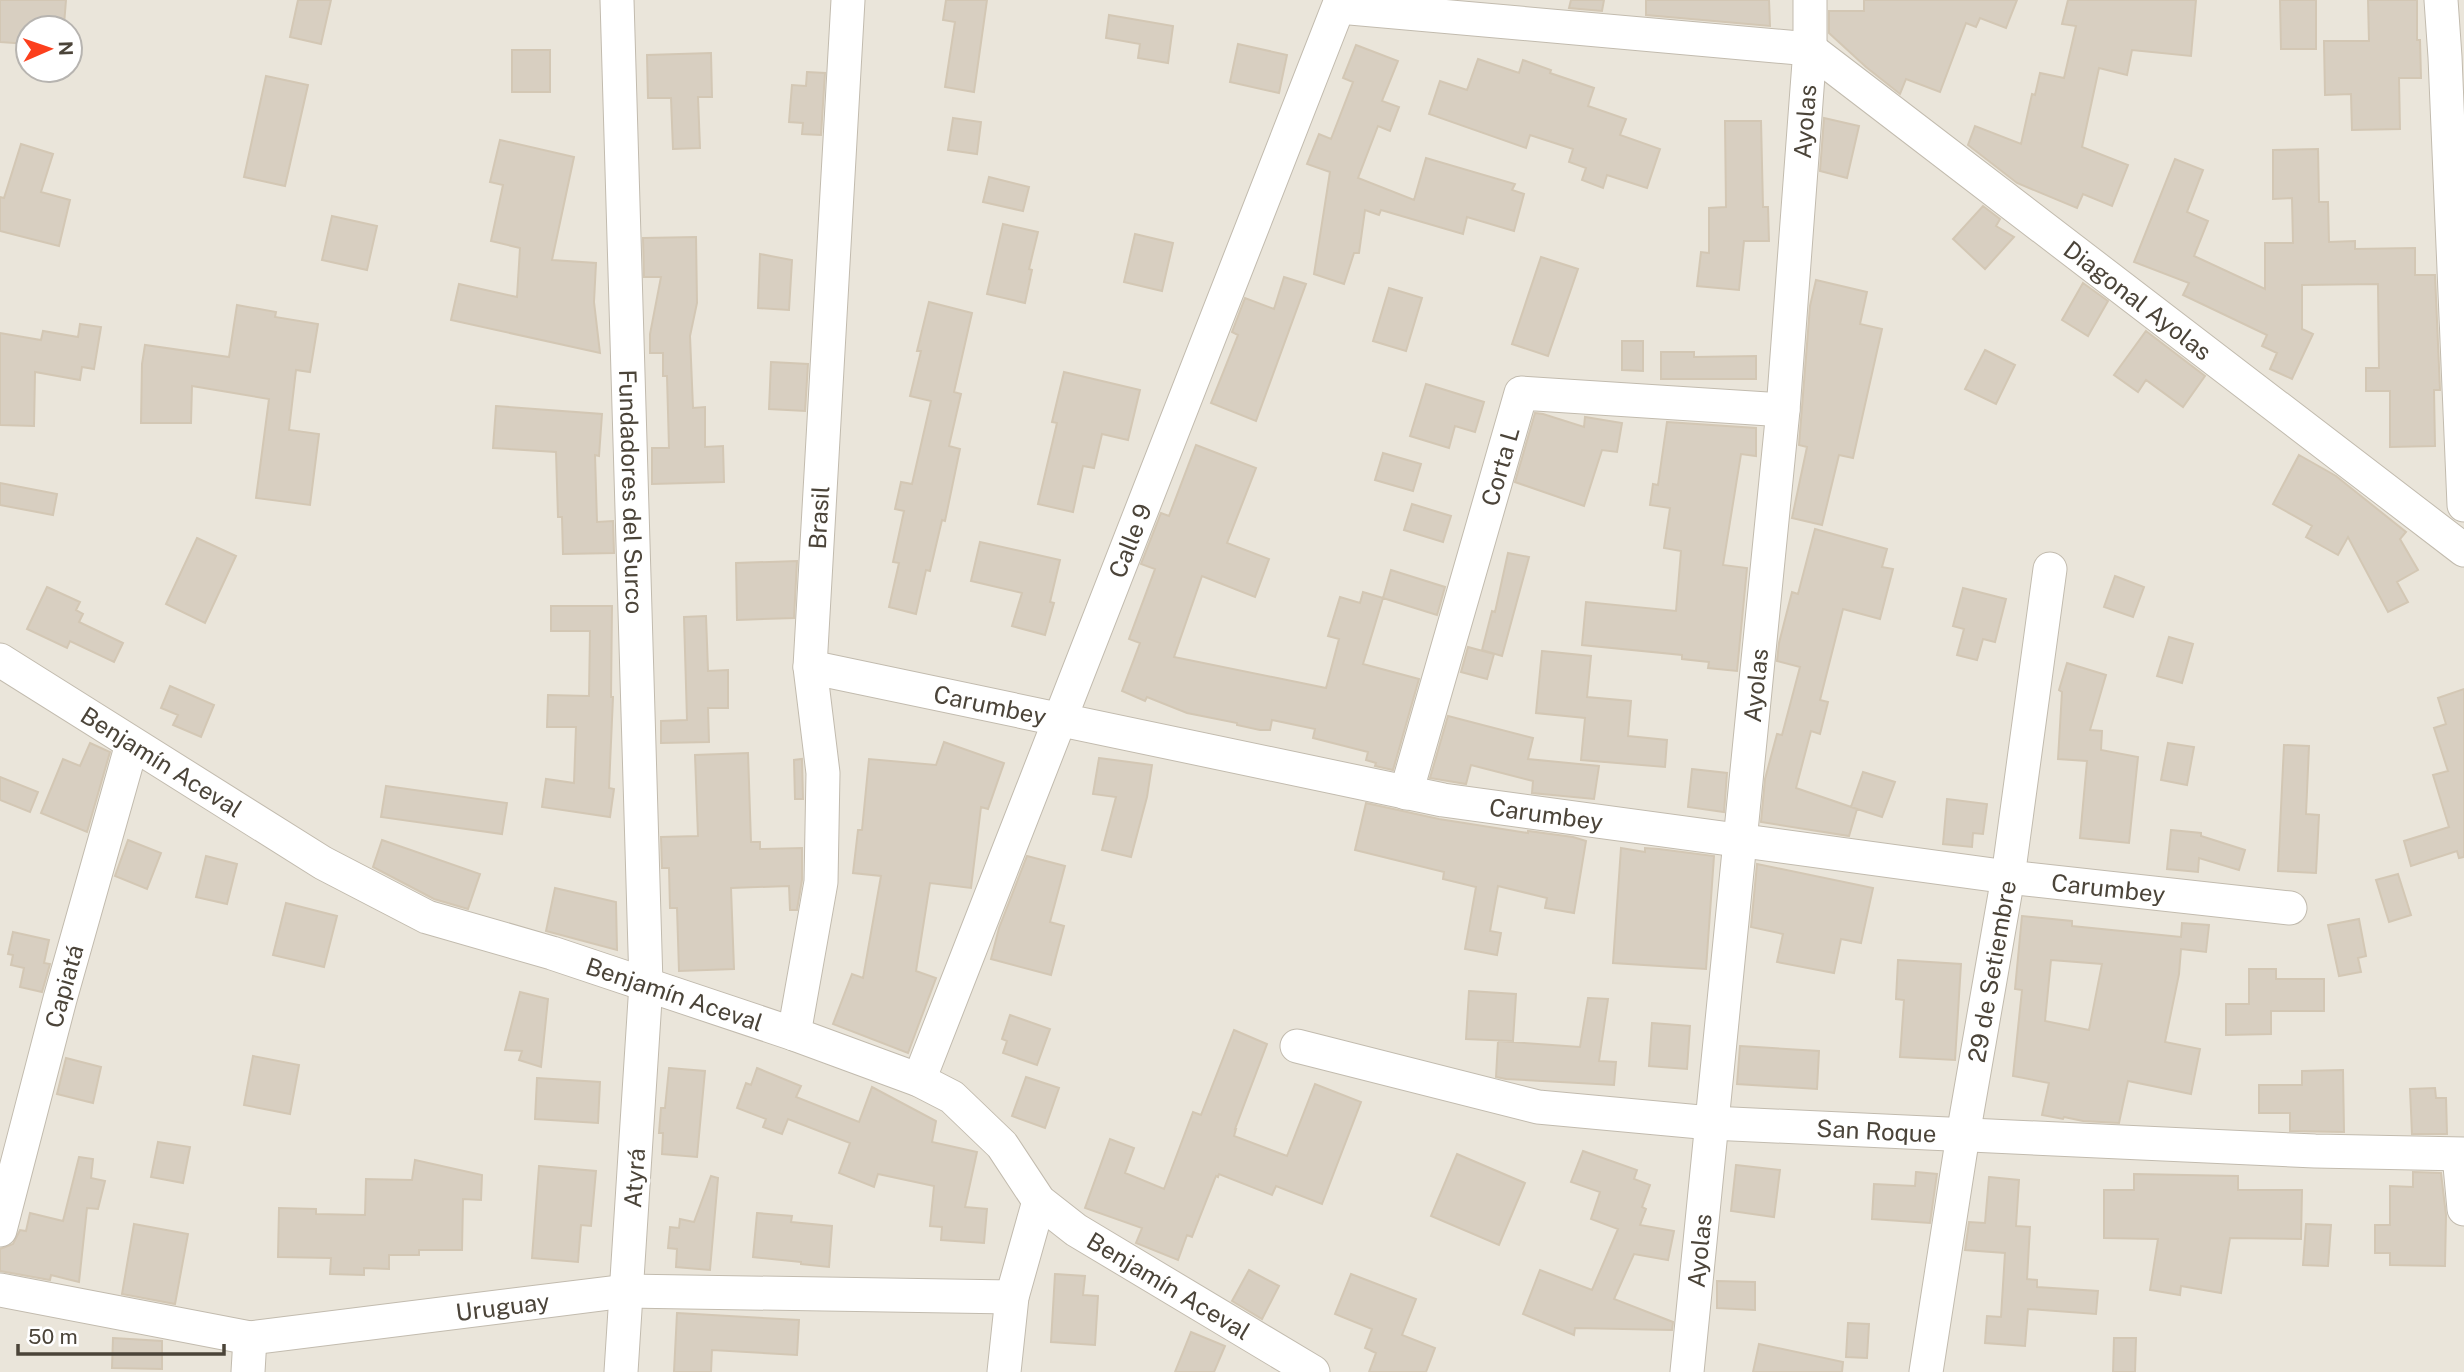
<svg xmlns="http://www.w3.org/2000/svg" width="2464" height="1372" viewBox="0 0 2464 1372" font-family="'Public Sans',sans-serif">
<style>
.residential{fill:#eae5da;fill-rule:evenodd}
.building{fill:#d8cfc1;stroke:#d3c7b4;stroke-width:2;fill-rule:evenodd}
.lines{fill:none;stroke-linecap:round;stroke-linejoin:round}
.minor-casing{stroke:#c2bbae;stroke-width:35}
.minor{stroke:#fff;stroke-width:33}
.labels{text-anchor:middle;dominant-baseline:central;stroke-width:7;stroke-linejoin:round;paint-order:stroke}
.street-label{font-size:24px;fill:#4b4439;stroke:#fff}
</style>
<rect width="100%" height="100%" fill="#f6f3ec"/>
<path class="residential" d="M0 0H2464V1372H0ZM28 28H70V70H28Z"/>
<path class="building" d="M0 0H66L64 25 47 24 46 28H28V44L0 42Z
M298 0H331L321 44 290 37Z
M946 0H987L974 92 945 87 955 22 943 20Z
M1571 0H1604L1602 11 1569 8Z
M1646 0H1769L1770 26 1646 15Z
M1864 0H2017L2006 28 1980 18 1976 27 1966 23 1940 92 1906 79 1900 94 1866 67 1829 33V11H1864Z
M2068 0H2196L2191 56 2132 50 2127 75 2099 68 2082 147 2128 165 2112 206 2083 194 2077 208 2017 183 1968 145 1975 126 2021 144 2032 94 2035 95 2040 73 2064 78 2076 26 2062 24Z
M2280 0H2316V49H2281Z
M2368 0H2417V40H2420L2421 78H2399L2400 129 2352 130 2351 94 2325 95 2324 41H2369Z
M1109 15 1173 26 1168 63 1138 58 1140 44 1106 38Z
M1238 44 1287 55 1279 93 1230 82Z
M1356 45 1398 61 1382 101 1399 107 1390 131 1378 126 1358 178 1414 200 1426 158 1515 184 1512 190 1524 194 1514 231 1467 217 1463 234 1381 210 1379 215 1365 210 1359 253H1354L1344 284 1314 274 1330 172 1307 164 1319 134 1331 139 1353 82 1343 78Z
M512 50H550V92H512Z
M711 53 712 97H698L700 148 673 149 671 98H648L647 55Z
M1478 59 1519 73 1523 60 1551 70 1550 73 1594 88 1588 106 1626 119 1620 135 1660 149 1647 188 1607 175 1603 188 1582 180 1586 168 1569 162 1573 149 1530 135 1526 148 1429 114 1440 81 1467 90Z
M807 72 825 73 821 135 802 134 803 123 789 122 792 85 806 86Z
M266 76 308 85 285 186 244 177Z
M953 118 981 122 977 154 948 150Z
M1824 118 1859 126 1847 178 1820 171Z
M1725 121H1761L1763 207H1768L1769 241H1744L1739 290 1697 286 1701 252 1709 253V208L1726 207Z
M500 140 574 157 552 260 596 263 594 302 600 353 451 320 459 284 517 297 520 248 491 241 503 185 490 182Z
M21 144 53 154 41 192 70 200 59 246 0 231V197L4 198Z
M2318 149 2319 202H2328L2329 242 2355 241V249L2415 248V275H2435L2440 390H2434L2435 446 2390 447V391H2366V368H2379L2378 284 2302 285V329L2313 334 2292 379 2270 369 2277 353 2262 346 2267 335 2183 295 2189 283 2134 262 2175 159 2203 170 2187 212 2208 221 2194 256 2265 289V243H2293L2292 198 2273 199V150Z
M989 177 1029 187 1023 211 983 202Z
M1983 206 2000 219 1996 226 2014 237 1985 269 1953 239Z
M332 216 377 226 367 270 322 260Z
M1003 224 1038 232 1029 269 1032 270 1025 303 987 294Z
M1135 234 1173 243 1162 291 1124 282Z
M696 237 697 303 690 336 693 408 705 407V447L723 446 724 482 652 484V448H669L667 376H663V353H650V334L661 277H644L643 238Z
M760 254 792 260 789 310 758 308Z
M1541 257 1578 269 1548 356 1512 344Z
M1284 277 1306 284 1256 421 1211 403 1238 335 1232 332 1245 298 1274 309Z
M1816 280 1867 292 1860 324 1882 329 1853 458 1839 455 1822 525 1792 518 1807 447 1799 445 1810 306Z
M2083 283 2108 301 2088 336 2062 320Z
M1389 288 1422 298 1406 351 1373 341Z
M929 302 972 313 954 392 961 394 949 446 960 449 945 521 942 520 930 571 926 570 916 614 889 607 899 563 893 562 904 511 895 509 901 482 912 484 931 401 910 396 921 351H917Z
M237 305 276 312 275 317 318 324 310 372 296 370 289 430 319 434 310 505 256 498 269 399 192 386 191 423H141L142 364 145 345 229 357Z
M80 324 101 327 94 369 82 367 80 380 35 372 34 426 0 425V333L41 340 43 331 78 337Z
M2146 331 2205 376 2183 407 2146 380 2138 392 2114 375Z
M1622 341H1643V371L1622 370Z
M1985 350 2015 365 1996 404 1965 389Z
M1661 352H1694V357L1756 356V379H1661Z
M771 362 808 364 805 411 769 409Z
M1064 372 1140 390 1128 440 1102 434 1094 468 1083 466 1073 512 1038 504 1057 423 1052 422Z
M1426 384 1484 402 1475 432 1455 426 1449 448 1410 436Z
M496 406 602 414 599 456 595 455 597 522 613 521 614 553 563 554 562 517H558L556 452 493 448Z
M1535 413 1543 414 1584 427 1585 417 1622 423 1617 452 1602 450 1584 506 1515 482Z
M1667 422 1756 428V456L1741 454 1723 565 1747 568 1737 671 1708 668 1709 662 1682 659V655L1582 645 1586 602 1676 611 1681 551 1664 548 1670 508 1650 505 1653 484 1658 485Z
M1196 445 1256 468 1227 543 1269 559 1255 597 1202 576 1174 657 1326 688 1339 639 1328 636 1340 597 1360 603 1363 592 1383 598 1363 664 1419 679 1393 770 1375 766 1376 763 1366 760 1368 752 1313 738 1315 729 1272 720 1270 730H1260L1237 725V723L1187 713 1147 697 1145 701 1122 691 1140 643 1129 639 1155 569 1141 564 1161 513 1169 516Z
M1383 453 1421 464 1413 491 1375 480Z
M2299 455 2336 476 2406 532 2400 539 2418 570 2397 582 2408 602 2388 612 2348 537 2338 555 2306 537 2312 526 2273 504Z
M0 483 57 494 53 515 0 505Z
M1412 504 1451 516 1443 542 1404 530Z
M1815 529 1887 549 1882 567 1893 569 1880 619 1843 609 1820 700 1828 702 1820 734 1811 731 1796 788 1857 809 1849 836 1761 822 1765 779 1777 734 1782 735 1800 667 1777 661 1779 643 1792 592 1798 594Z
M197 538 236 556 205 623 166 604Z
M980 542 1060 560 1050 602 1054 603 1045 635 1012 626 1022 593 971 581Z
M1508 553 1529 557 1502 656 1482 650 1492 611 1495 612Z
M797 561 794 618 737 620 736 563Z
M1391 570 1445 587 1437 615 1383 598Z
M2115 576 2144 587 2133 617 2104 607Z
M47 587 80 602 76 610 83 614 79 622 123 643 114 662 70 641 67 648 27 629Z
M1963 588 2006 599 1995 642 1983 639 1977 660 1957 655 1964 629 1953 626Z
M551 606H612L611 697H613L609 788 614 789 610 817 542 807 546 779 574 783 576 727H547L548 695 589 696 590 631H551Z
M706 616 708 671 728 670V708H708L709 742 661 743V721L687 720 684 617Z
M2169 637 2193 644 2182 683 2157 676Z
M1468 647 1494 654 1487 679 1461 672Z
M1542 651 1591 656 1587 697 1631 701 1628 736 1667 740 1665 767 1581 760 1585 718 1536 713Z
M2067 663 2106 675 2090 730 2102 731 2101 750 2138 757 2129 843 2080 838 2087 761 2058 759 2062 692 2059 690Z
M170 686 214 705 201 737 173 725 178 715 161 708Z
M2464 689V857L2459 858 2457 851 2411 866 2404 841 2449 827 2433 775 2448 771 2434 728 2446 724 2438 698Z
M1448 716 1533 738 1528 759 1599 766 1594 799 1532 793 1533 781 1471 765 1466 784 1430 778Z
M944 742 1004 763 988 809 981 807 971 888 930 883 916 971 936 978 908 1053 833 1024 852 974 863 978 881 876 853 873 858 830H862L869 759 936 765Z
M90 743 110 752 87 832 41 813 63 759 80 766Z
M2168 743 2194 747 2187 785 2161 780Z
M2284 745 2309 746 2306 814 2319 815 2316 873 2278 871Z
M748 753 751 842H760V849L802 848V880L797 910H790L789 886 731 888 734 969 679 971 677 908H670L669 868H662L661 837 698 836 695 755Z
M1099 758 1152 765 1147 797 1131 857 1102 850 1116 797 1093 794Z
M802 759 803 799H795L794 760Z
M1692 769 1727 773 1724 812 1688 807Z
M1863 772 1895 782 1882 817 1851 807Z
M0 777 38 792 30 812 0 800Z
M386 786 507 803 502 834 381 817Z
M1947 799 1987 804 1983 834 1973 833 1972 847 1943 844Z
M1366 803 1439 819 1528 833V831L1573 837 1586 841 1574 913 1545 908 1547 898 1498 886 1490 931 1501 933 1497 955 1465 949 1476 887 1443 879 1444 872 1355 850Z
M2171 830 2201 833V836L2245 850 2239 870 2199 858 2198 872 2167 869Z
M128 840 161 853 147 889 115 876Z
M382 840 480 874 468 909 434 899 373 867Z
M1621 848 1645 852V848L1659 849 1714 856 1706 969 1613 963Z
M206 856 237 864 227 904 196 897Z
M1027 856 1065 866 1050 922 1064 926 1051 975 991 959 999 928Z
M1757 864 1873 888 1861 943 1841 939 1834 973 1777 962 1783 934 1751 927Z
M2398 874 2411 915 2389 922 2376 880Z
M555 888 616 902 617 950 546 931Z
M286 903 337 916 324 967 273 955Z
M2022 916 2072 921V926L2181 937 2182 923 2209 925 2206 952 2181 949 2179 974 2165 1042 2200 1049 2191 1094 2128 1081 2119 1123 2083 1121 2064 1117 2063 1119 2042 1115 2049 1083 2013 1076 2022 990 2015 989ZM2051 960 2102 964 2089 1030 2045 1021Z
M2359 919 2366 956 2358 958 2361 972 2339 976 2328 925Z
M13 932 49 940 44 963 50 964 42 992 20 987 24 968 11 965 13 955 8 954Z
M1898 960 1961 964 1955 1060 1900 1057 1904 1000 1896 999Z
M2249 969H2276V979H2324V1011H2271V1034L2226 1035V1004H2249Z
M1469 991 1516 994 1513 1041 1466 1039Z
M520 992 548 999 541 1067 519 1060 522 1051 505 1050Z
M1588 998 1608 999 1599 1061 1616 1062 1614 1085 1506 1079 1496 1077 1498 1041 1580 1047Z
M1010 1015 1050 1029 1037 1065 1003 1053 1007 1041 1002 1039Z
M1652 1023 1690 1026 1687 1069 1649 1066Z
M1234 1030 1267 1044 1235 1129H1236L1234 1136 1287 1156 1315 1084 1361 1102 1322 1204 1276 1186 1272 1195 1219 1174 1218 1177 1216 1176 1192 1237 1187 1235 1178 1260 1136 1243 1142 1228 1085 1208 1110 1139 1134 1148 1125 1173 1164 1189 1193 1112 1201 1115Z
M1740 1046 1819 1051 1817 1089 1737 1084Z
M253 1056 299 1065 290 1114 244 1105Z
M66 1058 101 1067 93 1103 57 1094Z
M669 1068 705 1071 697 1157 662 1154 663 1133H659L661 1108H665Z
M757 1068 801 1086 796 1097 859 1122 872 1087 936 1121 932 1142 977 1152 965 1207 987 1209 984 1243 941 1240 942 1227 930 1226 934 1186 878 1174 874 1187 839 1173 850 1143 788 1119 782 1134 763 1127 766 1119 737 1108 746 1083 751 1085Z
M2343 1070 2344 1132 2290 1131V1113H2259V1085H2302V1071Z
M1026 1077 1059 1088 1045 1128 1012 1116Z
M537 1078 600 1082 598 1123 535 1119Z
M2435 1088 2436 1098H2446L2447 1134H2412L2410 1089Z
M158 1142 190 1147 183 1183 151 1177Z
M1583 1151 1637 1170 1634 1179 1650 1185 1642 1207 1646 1209 1640 1225 1674 1231 1668 1260 1634 1254 1614 1299 1673 1322 1672 1330 1575 1328 1574 1335 1523 1314 1540 1270 1592 1290 1618 1229 1591 1219 1600 1192 1571 1182Z
M1457 1154 1525 1183 1499 1245 1431 1216Z
M79 1157 93 1159 91 1178 105 1181 98 1209 87 1208 79 1282 51 1275 50 1280 0 1271V1249L13 1244 20 1230 26 1231 30 1213 63 1221Z
M415 1160 482 1175 481 1200 463 1199 462 1250H419V1255H389V1269L364 1268V1275L330 1274 331 1258 278 1257 279 1208 316 1209V1214L365 1215 366 1179 412 1180Z
M1736 1165 1780 1170 1774 1217 1731 1211Z
M539 1166 596 1171 591 1226 581 1225 578 1262 532 1258Z
M1916 1172 1937 1174 1930 1223 1872 1219 1874 1184 1915 1186Z
M2413 1172 2441 1173 2446 1215 2445 1266 2390 1265V1253H2375V1225H2390V1186L2413 1187Z
M2134 1174 2238 1176V1190H2302L2301 1239 2230 1238 2221 1293 2181 1286 2180 1295 2150 1290 2158 1239 2104 1238V1190H2134Z
M711 1176 718 1178 710 1270 676 1267 677 1249 668 1248 670 1227 679 1228 680 1219 694 1222Z
M1989 1177 2019 1180 2016 1226 2030 1227 2027 1279 2037 1280V1287L2098 1291 2096 1314 2028 1309 2025 1346 1985 1343 1987 1316 2001 1317 2005 1253 1965 1250 1969 1222 1985 1223Z
M757 1213 792 1216 791 1222 832 1226 829 1267 801 1264V1262L753 1257Z
M134 1224 188 1234 175 1304 122 1294Z
M2306 1224 2331 1225 2328 1266 2303 1265Z
M1249 1270 1279 1286 1262 1319 1232 1301Z
M1055 1274 1085 1276 1083 1295 1098 1296 1095 1345 1051 1342Z
M1351 1274 1416 1299 1402 1335 1435 1348 1426 1372H1369L1376 1353 1365 1348 1372 1329 1335 1314Z
M1717 1281 1755 1282V1310L1717 1308Z
M677 1313 799 1320 797 1355 712 1350 711 1372H674Z
M1848 1323 1869 1324 1867 1358 1846 1357Z
M1191 1332 1225 1346 1214 1372H1175Z
M113 1338 162 1341V1369L112 1368Z
M2114 1338H2136L2135 1372H2113Z
M1759 1344 1843 1362 1842 1372H1753Z"/>
<g class="lines">
<g class="minor-casing">
<g id="minor">
<path id="s1" d="M617 0 646 984 621 1372"/>
<path d="M2441 0 2445 57 2464 505"/>
<path d="M1339 7 1810 49"/>
<path id="s2" d="M1810 49 2464 550"/>
<path id="s3" d="M0 660 323 863 427 917 552 953 794 1034 919 1080 952 1097 1002 1145 1039 1201 1076 1230 1313 1372"/>
<path id="s4" d="M810 667 1443 800 2008 877 2290 908"/>
<path id="s5" d="M1406 793 1521 393 1783 410"/>
<path id="s6" d="M794 1034 821 882 823 773 810 667 848 0"/>
<path id="s7" d="M1297 1046 1538 1107 1711 1123 2315 1151 2464 1154"/>
<path id="s8" d="M919 1080 1341 0"/>
<path d="M2459 1155 2464 1209"/>
<path id="s9" d="M0 1230 60 999 132 744"/>
<path id="s10" d="M0 1290 250 1338 626 1291 1012 1297"/>
<path d="M248 1372 250 1338"/>
<path d="M1004 1372 1012 1297 1039 1201"/>
<path id="s11" d="M1687 1372 1783 410 1810 49V0"/>
<path id="s12" d="M1926 1372 1963 1135 2008 877 2050 569"/>
</g>
</g>
<use href="#minor" class="minor"/>
</g>
<g class="labels">
<g class="street-label">
<text stroke="none"><textPath href="#s11" startOffset="1256">Ayolas</textPath></text>
<text stroke="none"><textPath href="#s2" startOffset="413">Diagonal Ayolas</textPath></text>
<text stroke="none"><textPath href="#s5" startOffset="340">Corta L</textPath></text>
<text stroke="none"><textPath href="#s1" startOffset="492">Fundadores del Surco</textPath></text>
<text stroke="none"><textPath href="#s6" startOffset="520">Brasil</textPath></text>
<text stroke="none"><textPath href="#s8" startOffset="579">Calle 9</textPath></text>
<text stroke="none"><textPath href="#s11" startOffset="690">Ayolas</textPath></text>
<text stroke="none"><textPath href="#s4" startOffset="184">Carumbey</textPath></text>
<text stroke="none"><textPath href="#s3" startOffset="191">Benjamín Aceval</textPath></text>
<text stroke="none"><textPath href="#s4" startOffset="751">Carumbey</textPath></text>
<text stroke="none"><textPath href="#s4" startOffset="1318">Carumbey</textPath></text>
<text stroke="none"><textPath href="#s12" startOffset="406">29 de Setiembre</textPath></text>
<text stroke="none"><textPath href="#s9" startOffset="252">Capiatá</textPath></text>
<text stroke="none"><textPath href="#s3" startOffset="758">Benjamín Aceval</textPath></text>
<text stroke="none"><textPath href="#s7" startOffset="588">San Roque</textPath></text>
<text transform="translate(634 1178) rotate(-86)">Atyrá</text>
<text stroke="none"><textPath href="#s11" startOffset="122">Ayolas</textPath></text>
<text stroke="none"><textPath href="#s3" startOffset="1346">Benjamín Aceval</textPath></text>
<text stroke="none"><textPath href="#s10" startOffset="509">Uruguay</textPath></text>
</g>
</g>
<g transform="translate(49 49) rotate(88)"><circle r="33" fill="#ffffff" stroke="#b7b4b0" stroke-width="2"/>
<path d="M0-5L12 26L0 18L-12 26Z" fill="#fc3f1d"/>
<text y="-10" font-size="19" font-weight="bold" text-anchor="middle" fill="#4b4439">N</text>
</g>
<path d="M18 1344v10h206v-10" fill="none" stroke="#4b4439" stroke-width="3.5"/>
<text x="28" y="1344" font-size="21" fill="#4b4439" stroke="#ffffff" stroke-width="5" paint-order="stroke">50 m</text>
</svg>
